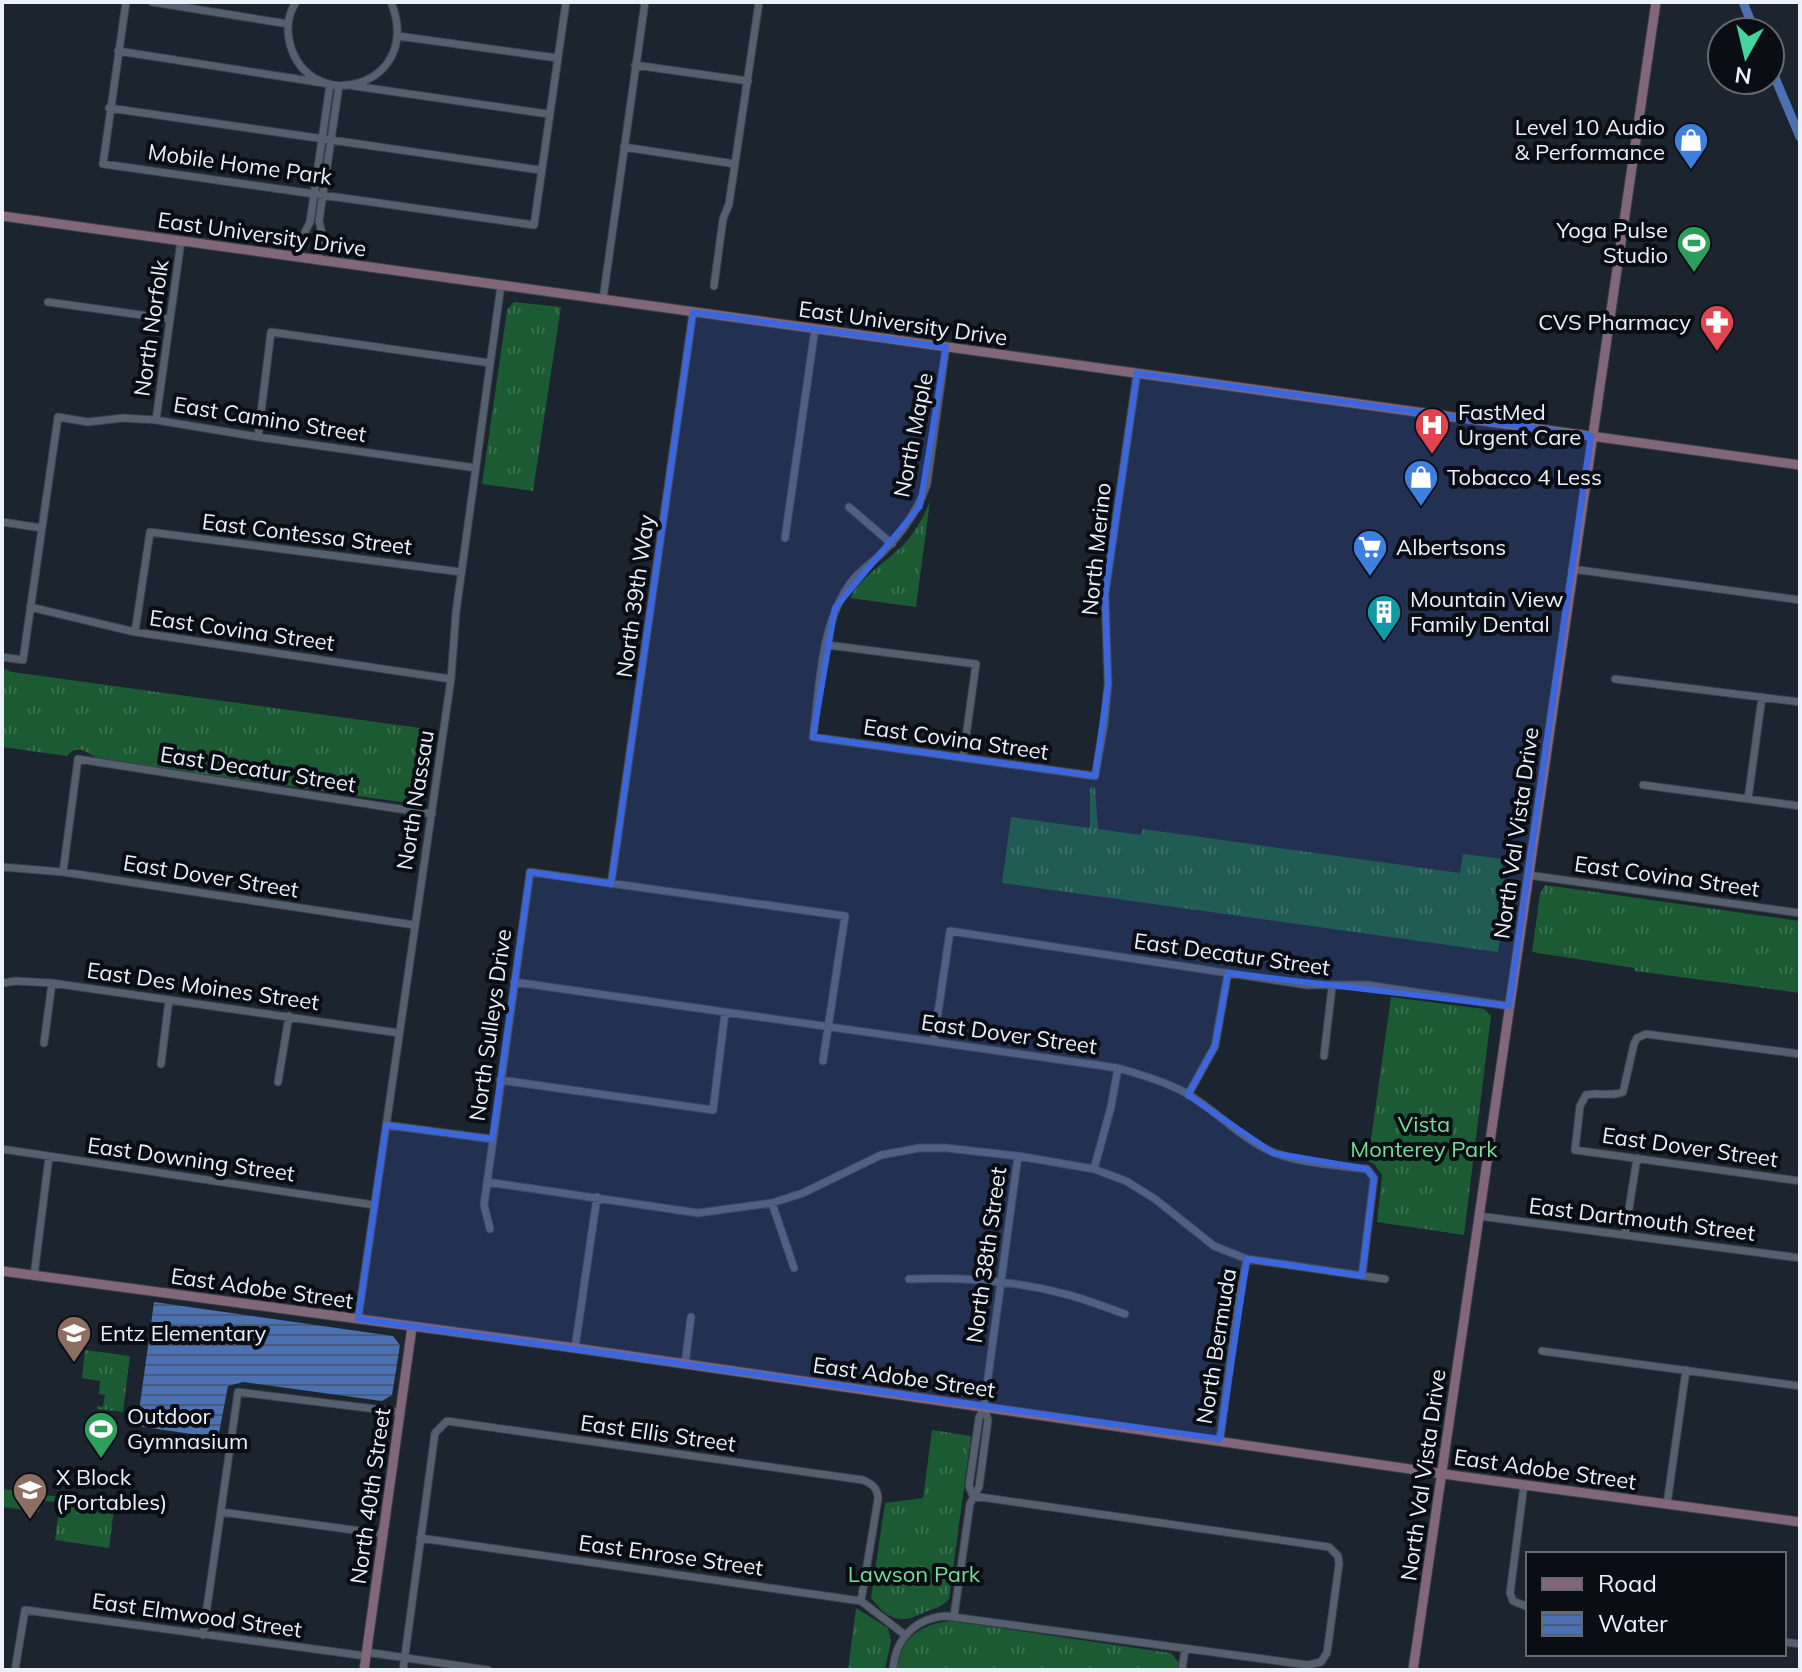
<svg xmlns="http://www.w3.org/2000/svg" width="1802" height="1672" viewBox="0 0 1802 1672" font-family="Mulish,sans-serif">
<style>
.grass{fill:url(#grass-tufts)}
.pitch{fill:#1b5a32}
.water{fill:url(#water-rules)}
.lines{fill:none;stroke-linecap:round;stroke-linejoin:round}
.canal{stroke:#4b71b2;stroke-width:9}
.street-casing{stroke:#393f4a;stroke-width:9}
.secondary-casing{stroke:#393f4a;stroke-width:11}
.street{stroke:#565f6e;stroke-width:7}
.secondary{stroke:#82667a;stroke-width:9}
.marked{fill:#3c66dd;fill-opacity:0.2;stroke:#3c66dd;stroke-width:6;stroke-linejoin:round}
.labels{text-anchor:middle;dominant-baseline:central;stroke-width:8;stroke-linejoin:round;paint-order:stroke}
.poi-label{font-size:22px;fill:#ebf0f9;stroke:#0a0d13;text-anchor:start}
.street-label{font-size:22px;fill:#ebf0f9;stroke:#0a0d13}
.park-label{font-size:22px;fill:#75de96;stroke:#0a0d13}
</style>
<defs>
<pattern id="grass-tufts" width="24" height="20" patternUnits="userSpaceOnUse" patternTransform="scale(2)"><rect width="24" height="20" fill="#1b5a32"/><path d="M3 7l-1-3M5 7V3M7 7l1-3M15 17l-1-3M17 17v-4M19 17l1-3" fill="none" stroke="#3c7250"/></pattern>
<pattern id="water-rules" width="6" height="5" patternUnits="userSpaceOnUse" patternTransform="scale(2)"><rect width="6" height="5" fill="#4b71b2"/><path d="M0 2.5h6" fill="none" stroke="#485c7e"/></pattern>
</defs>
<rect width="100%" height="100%" fill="#1c2430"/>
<path class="grass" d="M514 302 561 307 533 491 482 484 507 310Z
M930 501 916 607 850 598C863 574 886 563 904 544 916 531 924 516 930 501Z
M2 668 12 672 435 730 426 798 421 804H415L102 760C88 756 80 741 67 756L2 747Z
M1095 787 1098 829 1141 835 1143 829 1460 873 1463 854 1504 859 1500 879 1510 880 1498 952 1002 883 1011 817 1090 828V788Z
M1545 885 1800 921V993L1635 971 1634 968 1532 952 1540 894Z
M1391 997 1484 1009 1491 1016 1464 1235 1377 1222 1382 1175 1374 1164 1368 1161Z
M85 1350 130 1356 123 1412 97 1409V1406L105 1407 103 1406 105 1395 99 1394 100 1381 82 1378Z
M932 1430 971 1436 949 1599C938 1610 935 1607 921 1614 898 1625 887 1618 871 1598L885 1503 923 1498Z
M45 1495 96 1501 105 1498 114 1509 109 1548 55 1540 60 1503 45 1501Z
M856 1608 888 1628 891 1641 885 1670H848Z
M950 1621 1171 1653 1179 1663 1178 1670H898C898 1639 921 1624 950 1621Z"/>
<path class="pitch" d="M2 1489 42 1494 39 1512 2 1507Z"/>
<path class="water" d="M154 1302 393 1336 400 1345 392 1395 382 1401 243 1382 228 1386 218 1438 137 1426Z"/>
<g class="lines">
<path class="canal" d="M1743 2 1755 32
M1770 66 1800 137"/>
<g class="street-casing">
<path id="street" d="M126 2 103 164 534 225 566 2
M152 2 288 24
M296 2C288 14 286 30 290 44 310 118 425 86 391 2
M398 36 557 58
M118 51 330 84 310 222 305 232 299 257
M635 65 748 81
M354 86 548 114
M109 108 540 170
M624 147 735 164
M318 260 322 234 319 221 339 86
M714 286 723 219 729 204 759 2
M603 299 645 2
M48 302 170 319
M946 347 927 484C917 513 901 535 879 556 870 564 859 572 852 581 820 623 820 687 813 737L1095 776 1104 725 1108 684 1105 594 1137 373
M156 420 181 241
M258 437 271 332 490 363
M849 507 892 544
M2 522 42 528
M785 538 815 329
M1572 569 1800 600
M30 607 135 632 451 679
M135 632 150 532 461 572
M827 645 976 664 963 758
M2 657 23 660 58 417 88 422 123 418 156 420 258 437 476 468
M1615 679 1800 702
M1643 785 1800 806
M1748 799 1762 697
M2 867 63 872 414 925
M63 872 78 759 432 814
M1528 875 1800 913
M611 884 693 312
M514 982 1118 1068C1142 1075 1166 1082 1188 1094 1218 1112 1242 1140 1275 1153 1304 1164 1337 1165 1367 1169L1374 1178 1362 1276
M2 983 16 981 52 983 399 1033
M934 1040 950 931 1307 985H1367L1509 1006
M44 1043 52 983
M1800 1054 1646 1034 1637 1038 1634 1044 1623 1092C1611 1097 1599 1092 1586 1095L1580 1106 1575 1150 1800 1181
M1324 1056 1332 987
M161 1064 169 1000
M500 1080 713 1110 725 1013
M278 1082 289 1016
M1188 1095 1215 1046 1228 973
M386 1125 492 1139
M2 1149 374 1205
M1094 1169 1111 1107 1118 1068
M487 1182 698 1213 772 1203 803 1193 881 1155 919 1148H946L1018 1156 1094 1169 1126 1181 1155 1199 1214 1246 1247 1259 1385 1279
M772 1203 794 1268
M1479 1216 1800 1258
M490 1229 484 1205 530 872 845 916 823 1061
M1625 1234 1637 1158
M34 1276 49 1157
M909 1279C960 1277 1016 1281 1065 1294 1085 1299 1105 1307 1125 1314
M358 1319 451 679 456 612 501 285
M575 1348 597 1197
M1542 1351 1800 1386
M685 1364 691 1317
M1220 1439 1239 1297 1247 1259
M1524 1485 1510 1593 1513 1601 1528 1607
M973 1496 969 1486 979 1418 984 1407 1018 1156
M1667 1504 1686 1370
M221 1512 383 1534
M420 1538 861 1601 905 1635
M954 1616 970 1504 979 1487 988 1420 984 1407
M203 1635 238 1392 400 1412
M1784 1642 1800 1644
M366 1652 488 1670
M15 1670 25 1610 366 1656
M403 1670 435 1433 447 1421 863 1480C872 1484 878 1488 878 1499L861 1601
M893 1670C895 1639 915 1618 946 1616L1308 1665 1321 1662 1327 1653 1339 1564 1338 1556 1329 1547 973 1496
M1182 1670 1185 1649"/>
</g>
<g class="secondary-casing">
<path id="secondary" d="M2 216 1800 465
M2 1271 575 1348 1458 1476 1800 1522
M364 1670 412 1327
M1413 1670 1656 2"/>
</g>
<use href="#street" class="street"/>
<use href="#secondary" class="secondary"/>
</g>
<path class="marked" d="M693 312 946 347 920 506 835 608 813 737 1095 776 1108 684 1105 594 1137 373 1591 436 1509 1006 1228 973 1215 1046 1188 1095 1273 1153 1367 1169 1374 1178 1362 1276 1247 1259 1220 1439 358 1319 386 1125 492 1139 530 872 611 884Z"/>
<defs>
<g id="shop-pin" transform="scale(1.8)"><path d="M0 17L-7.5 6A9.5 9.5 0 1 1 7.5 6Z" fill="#3f7fe0" stroke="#0a0d13"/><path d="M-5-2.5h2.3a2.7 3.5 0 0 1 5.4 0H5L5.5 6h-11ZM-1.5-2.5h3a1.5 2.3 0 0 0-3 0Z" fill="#fff"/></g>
<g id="stadium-pin" transform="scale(1.8)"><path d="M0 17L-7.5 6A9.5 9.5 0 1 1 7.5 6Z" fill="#2e9e5b" stroke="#0a0d13"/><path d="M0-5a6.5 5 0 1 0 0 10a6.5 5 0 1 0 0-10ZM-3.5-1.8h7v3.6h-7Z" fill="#fff"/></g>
<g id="pharmacy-pin" transform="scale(1.8)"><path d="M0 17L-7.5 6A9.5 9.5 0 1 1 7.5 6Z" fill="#e0444e" stroke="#0a0d13"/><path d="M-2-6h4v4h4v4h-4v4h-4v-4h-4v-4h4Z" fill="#fff"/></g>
<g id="hospital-pin" transform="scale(1.8)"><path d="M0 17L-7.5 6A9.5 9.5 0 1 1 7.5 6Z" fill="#e0444e" stroke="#0a0d13"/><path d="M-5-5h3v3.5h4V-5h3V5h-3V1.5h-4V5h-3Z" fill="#fff"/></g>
<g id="supermarket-pin" transform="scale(1.8)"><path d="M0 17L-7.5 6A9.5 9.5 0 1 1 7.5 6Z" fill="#3f7fe0" stroke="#0a0d13"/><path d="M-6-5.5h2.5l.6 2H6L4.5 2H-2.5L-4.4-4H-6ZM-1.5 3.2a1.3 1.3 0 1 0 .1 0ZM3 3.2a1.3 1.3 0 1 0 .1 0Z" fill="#fff"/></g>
<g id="building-pin" transform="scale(1.8)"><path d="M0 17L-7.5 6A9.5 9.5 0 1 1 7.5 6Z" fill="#0f9aa8" stroke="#0a0d13"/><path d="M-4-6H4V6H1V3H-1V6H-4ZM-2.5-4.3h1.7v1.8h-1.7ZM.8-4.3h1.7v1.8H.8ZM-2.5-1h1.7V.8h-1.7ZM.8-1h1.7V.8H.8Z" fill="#fff"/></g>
<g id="school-pin" transform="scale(1.8)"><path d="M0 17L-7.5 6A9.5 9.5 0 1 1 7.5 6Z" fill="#8d6e63" stroke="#0a0d13"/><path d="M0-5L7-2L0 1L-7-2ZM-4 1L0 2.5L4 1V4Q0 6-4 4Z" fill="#fff"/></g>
</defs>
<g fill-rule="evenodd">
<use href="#shop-pin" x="1691" y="140"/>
<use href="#stadium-pin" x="1694" y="243"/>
<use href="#pharmacy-pin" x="1717" y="322"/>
<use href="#hospital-pin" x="1432" y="425"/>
<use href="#shop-pin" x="1421" y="477"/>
<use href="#supermarket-pin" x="1370" y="547"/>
<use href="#building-pin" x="1384" y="612"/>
<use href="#school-pin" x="74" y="1333"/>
<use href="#stadium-pin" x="101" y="1429"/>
<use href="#school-pin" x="30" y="1490"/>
</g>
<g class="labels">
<g class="poi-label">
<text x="1665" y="127" text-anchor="end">Level 10 Audio<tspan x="1665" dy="25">&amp; Performance</tspan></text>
<text x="1668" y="230" text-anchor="end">Yoga Pulse<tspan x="1668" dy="25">Studio</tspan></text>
<text x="1691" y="322" text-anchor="end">CVS Pharmacy</text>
<text x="1458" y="412">FastMed<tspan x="1458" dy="25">Urgent Care</tspan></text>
<text x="1447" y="477">Tobacco 4 Less</text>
<text x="1396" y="547">Albertsons</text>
<text x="1410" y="599">Mountain View<tspan x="1410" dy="25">Family Dental</tspan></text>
<text x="100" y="1333">Entz Elementary</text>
<text x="127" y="1416">Outdoor<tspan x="127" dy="25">Gymnasium</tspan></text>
<text x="56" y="1477">X Block<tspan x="56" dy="25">(Portables)</tspan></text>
</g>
<g class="street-label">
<text transform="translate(240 164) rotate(8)">Mobile Home Park</text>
<text transform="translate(262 234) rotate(8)">East University Drive</text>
<text transform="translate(903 323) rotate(8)">East University Drive</text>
<text transform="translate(151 328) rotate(-82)">North Norfolk</text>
<text transform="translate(270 419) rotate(9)">East Camino Street</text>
<text transform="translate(913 435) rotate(-79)">North Maple</text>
<text transform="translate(307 534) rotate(7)">East Contessa Street</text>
<text transform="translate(1096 549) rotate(-84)">North Merino</text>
<text transform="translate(635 596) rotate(-82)">North 39th Way</text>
<text transform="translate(242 630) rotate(8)">East Covina Street</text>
<text transform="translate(956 739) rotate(8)">East Covina Street</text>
<text transform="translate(258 769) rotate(9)">East Decatur Street</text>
<text transform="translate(415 800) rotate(-81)">North Nassau</text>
<text transform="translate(1516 833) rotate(-82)">North Val Vista Drive</text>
<text transform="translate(211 876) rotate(9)">East Dover Street</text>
<text transform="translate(1667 876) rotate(8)">East Covina Street</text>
<text transform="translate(1232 954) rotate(8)">East Decatur Street</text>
<text transform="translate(203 986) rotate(8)">East Des Moines Street</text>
<text transform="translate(490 1025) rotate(-82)">North Sulleys Drive</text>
<text transform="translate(1009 1034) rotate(8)">East Dover Street</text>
<text transform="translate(1690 1147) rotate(8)">East Dover Street</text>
<text transform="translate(191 1159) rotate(8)">East Downing Street</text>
<text transform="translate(1642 1219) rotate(7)">East Dartmouth Street</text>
<text transform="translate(986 1255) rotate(-82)">North 38th Street</text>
<text transform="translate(262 1288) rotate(8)">East Adobe Street</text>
<text transform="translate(1216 1346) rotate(-81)">North Bermuda</text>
<text transform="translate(904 1377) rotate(8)">East Adobe Street</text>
<text transform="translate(658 1433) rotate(8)">East Ellis Street</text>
<text transform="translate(1545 1469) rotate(8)">East Adobe Street</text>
<text transform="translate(1423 1475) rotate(-82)">North Val Vista Drive</text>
<text transform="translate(370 1496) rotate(-82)">North 40th Street</text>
<text transform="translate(671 1555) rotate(8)">East Enrose Street</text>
<text transform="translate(197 1615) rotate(8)">East Elmwood Street</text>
</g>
<g class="park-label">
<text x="1424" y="1124">Vista<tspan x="1424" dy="25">Monterey Park</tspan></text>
<text x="914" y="1574">Lawson Park</text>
</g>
</g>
<rect width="1802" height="1672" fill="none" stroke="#ebf0f9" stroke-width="8"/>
<rect x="1526" y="1552" width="260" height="104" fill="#0a0d13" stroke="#64686f" stroke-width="2"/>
<rect x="1542" y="1578" width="40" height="12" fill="#82667a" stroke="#64686f" stroke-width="2"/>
<text x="1598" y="1592" font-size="24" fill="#ebf0f9">Road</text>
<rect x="1542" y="1612" width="40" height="24" fill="url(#water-rules)" stroke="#64686f" stroke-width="2"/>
<text x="1598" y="1632" font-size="24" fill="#ebf0f9">Water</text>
<g transform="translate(1746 56) rotate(188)"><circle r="38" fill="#0a0d13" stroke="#64686f" stroke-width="2"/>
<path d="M0-6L14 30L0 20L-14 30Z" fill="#43d4a0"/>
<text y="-12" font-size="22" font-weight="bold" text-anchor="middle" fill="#ebf0f9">N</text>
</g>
</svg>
